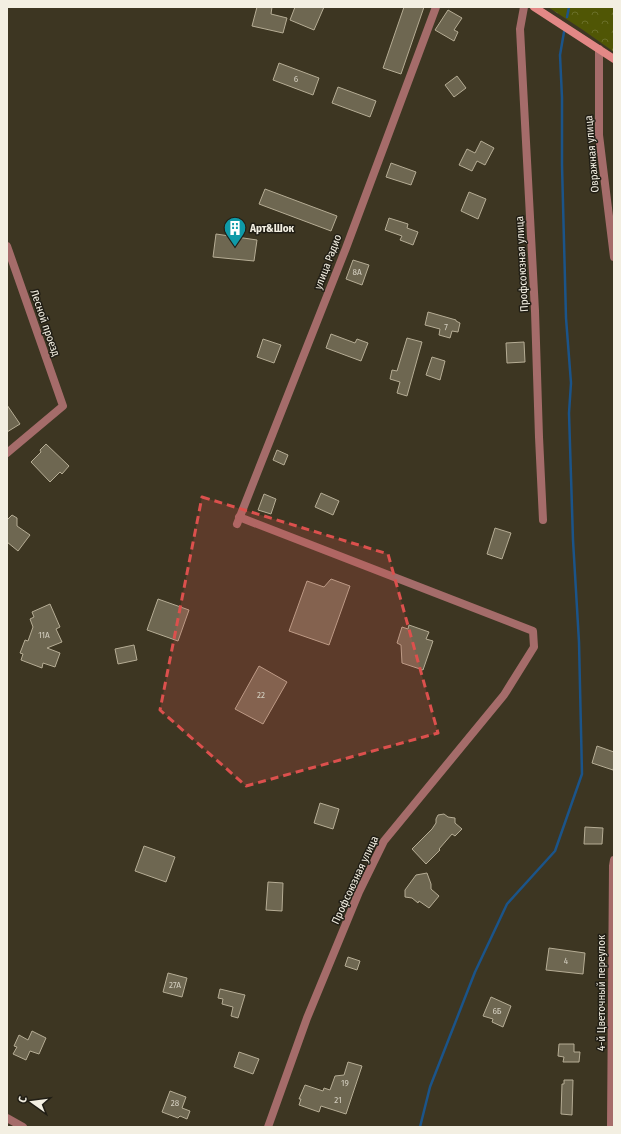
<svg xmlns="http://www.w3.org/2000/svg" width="621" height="1134" viewBox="0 0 621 1134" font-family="'Fira Sans Condensed',sans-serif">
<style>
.forest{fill:url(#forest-crowns)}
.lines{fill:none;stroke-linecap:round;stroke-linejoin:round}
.stream{stroke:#1b5489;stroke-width:2.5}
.building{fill:#6e6751;stroke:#b6ad95}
.minor{stroke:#a56c6a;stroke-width:8}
.secondary{stroke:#e38886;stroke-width:8}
.marked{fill:#dc504d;fill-opacity:0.2;stroke:#dc504d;stroke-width:3;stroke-dasharray:8 5;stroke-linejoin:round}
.labels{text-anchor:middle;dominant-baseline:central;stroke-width:3;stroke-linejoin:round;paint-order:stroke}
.number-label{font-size:9px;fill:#d2cdbe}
.street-label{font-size:11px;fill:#f3efe2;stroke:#211e15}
.poi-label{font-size:11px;font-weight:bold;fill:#f3efe2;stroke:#211e15;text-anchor:start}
</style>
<defs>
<pattern id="forest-crowns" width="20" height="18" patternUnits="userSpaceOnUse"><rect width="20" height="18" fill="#505605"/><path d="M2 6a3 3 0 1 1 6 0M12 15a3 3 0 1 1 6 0" fill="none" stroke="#6a6f29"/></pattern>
</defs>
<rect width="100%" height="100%" fill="#3d3622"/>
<path class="forest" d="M548 7H614V52L583 30Z"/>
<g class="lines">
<path class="stream" d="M567 17 569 7
M420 1127 430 1087 475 972 507 904 555 851 582 774 579 642 573 540 569 413 571 383 566 318 562 165V98L560 55 564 32"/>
</g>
<path class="building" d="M257 7H272L271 14 287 18 283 33 252 26Z
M295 7H324L314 30 290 20Z
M404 7H424L401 74 383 68Z
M448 10 462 18 454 30 458 32 454 41 435 30Z
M279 63 319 78 313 95 273 80Z
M457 76 466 88 454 97 445 85Z
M338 87 376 101 370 117 332 103Z
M481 141 494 148 485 165 477 161 472 171 459 165 467 149 475 153Z
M391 163 416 172 411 185 386 177Z
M265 189 337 216 331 231 259 204Z
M469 192 486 199 478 219 461 211Z
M389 218 408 224 407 228 418 232 413 245 400 240 402 236 385 230Z
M216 234 257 240 254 261 213 257Z
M353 260 369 265 362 285 346 279Z
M428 312 456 320V321L460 323 458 332 452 331 450 338 439 335 440 329 425 325Z
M331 334 355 343 357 339 368 343 361 361 326 348Z
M407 338 422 342 407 396 397 393 400 382 390 379 392 370 397 371Z
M263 339 281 345 274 363 257 357Z
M524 342 525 362 507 363 506 343Z
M432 357 445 361 440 380 426 375Z
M7 405 20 424 7 432Z
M46 444 69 466 62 474 60 472 50 482 31 462 41 452 40 450Z
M277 450 288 455 284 465 273 460Z
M321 493 339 501 333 515 315 507Z
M264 494 276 499 271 514 258 510Z
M12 515 17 518V526L30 535 18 551 7 542V520Z
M495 528 511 533 502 559 487 554Z
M331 579 350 586 329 645 289 631 307 581 324 587Z
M158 599 189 610 178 641 147 630Z
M50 604 60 627 56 629 62 642 47 648 60 653 55 667 43 663 42 668 21 660 23 654 20 653 25 640 28 641 33 627 30 619 34 617 32 612Z
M409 625 429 632 426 639 433 641 423 670 402 663 401 645 397 643 402 627 408 629Z
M134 645 137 660 118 664 115 649Z
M259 666 287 682 263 724 235 709Z
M597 746 614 752V766L613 770 592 763Z
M320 803 339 809 333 829 314 823Z
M444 814 448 817 455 818V823L462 829 455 836 452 834 439 849 440 850 426 864 412 849 432 829 436 823V819L438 815Z
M585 827 603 828 602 844H584Z
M144 846 175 857 166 882 135 871Z
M427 873 431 884V889L439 896 429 908 419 901 418 903 412 898 405 897V890L416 875Z
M268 882 283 883 282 911 266 910Z
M549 948 585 953 583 974 546 970Z
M348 957 360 961 357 970 345 966Z
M168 973 187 978 182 997 163 992Z
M220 989 245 995 238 1018 231 1016 233 1007 222 1004 223 999 218 998Z
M491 997 511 1006 503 1027 492 1022 493 1019 483 1016Z
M32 1031 46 1038 39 1054 30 1051 26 1060 13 1054 17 1047 14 1046 19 1035 28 1040Z
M559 1044H574V1052H580L579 1062H563L564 1057 558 1056Z
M239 1052 259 1059 253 1074 234 1067Z
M348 1062 362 1066 346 1114 321 1106 319 1112 299 1105 301 1099H299L305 1085 323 1091 324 1088 330 1090 335 1076 344 1075Z
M564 1080H573L572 1115 561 1114 562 1084H564Z
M170 1091 186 1097 182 1108 190 1111 187 1119 180 1116 178 1118 162 1112Z"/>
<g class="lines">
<path class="minor" d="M524 7 520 29 535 311 539 437 543 520
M599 49V135L614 257
M7 246 63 406 7 453
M239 517 533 631 534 647 504 695 384 841 359 892 307 1018 268 1127
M237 524 346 248 436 7
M7 1118 23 1127
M611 1127 613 866 614 860"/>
<path class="secondary" d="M534 7 614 59"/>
</g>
<path class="marked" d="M202 497 388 554 438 733 246 786 160 710Z"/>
<defs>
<g id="building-pin" transform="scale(1.15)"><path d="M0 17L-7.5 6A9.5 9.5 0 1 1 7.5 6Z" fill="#0f9aa8" stroke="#211e15"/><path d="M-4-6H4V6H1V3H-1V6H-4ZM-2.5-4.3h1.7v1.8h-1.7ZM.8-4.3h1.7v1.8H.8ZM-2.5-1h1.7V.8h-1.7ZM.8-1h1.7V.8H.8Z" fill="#fff"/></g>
</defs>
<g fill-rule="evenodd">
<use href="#building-pin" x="235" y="228"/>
</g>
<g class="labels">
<g class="number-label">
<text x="296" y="79">6</text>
<text x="357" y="272">8А</text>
<text x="446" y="327">7</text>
<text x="44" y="635">11А</text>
<text x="261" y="695">22</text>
<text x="566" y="961">4</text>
<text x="175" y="985">27А</text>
<text x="497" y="1011">6Б</text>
<text x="345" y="1083">19</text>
<text x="338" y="1100">21</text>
<text x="175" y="1103">28</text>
</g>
<g class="street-label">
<text transform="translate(592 154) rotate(-95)">Овражная улица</text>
<text transform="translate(328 262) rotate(-69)">улица Радио</text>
<text transform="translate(522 264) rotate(-93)">Профсоюзная улица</text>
<text transform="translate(45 323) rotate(71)">Лесной проезд</text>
<text transform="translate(355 880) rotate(-65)">Профсоюзная улица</text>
<text transform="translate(601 993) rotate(-90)">4-й Цветочный переулок</text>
</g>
<g class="poi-label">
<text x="250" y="228">Арт&amp;Шок</text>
</g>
</g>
<rect width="621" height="1134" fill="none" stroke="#f3efe2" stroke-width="16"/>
<g transform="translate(32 1102) rotate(284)" stroke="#211e15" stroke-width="3" paint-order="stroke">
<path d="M0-3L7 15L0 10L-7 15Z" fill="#f3efe2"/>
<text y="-6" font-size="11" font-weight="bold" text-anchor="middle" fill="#f3efe2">С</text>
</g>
</svg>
